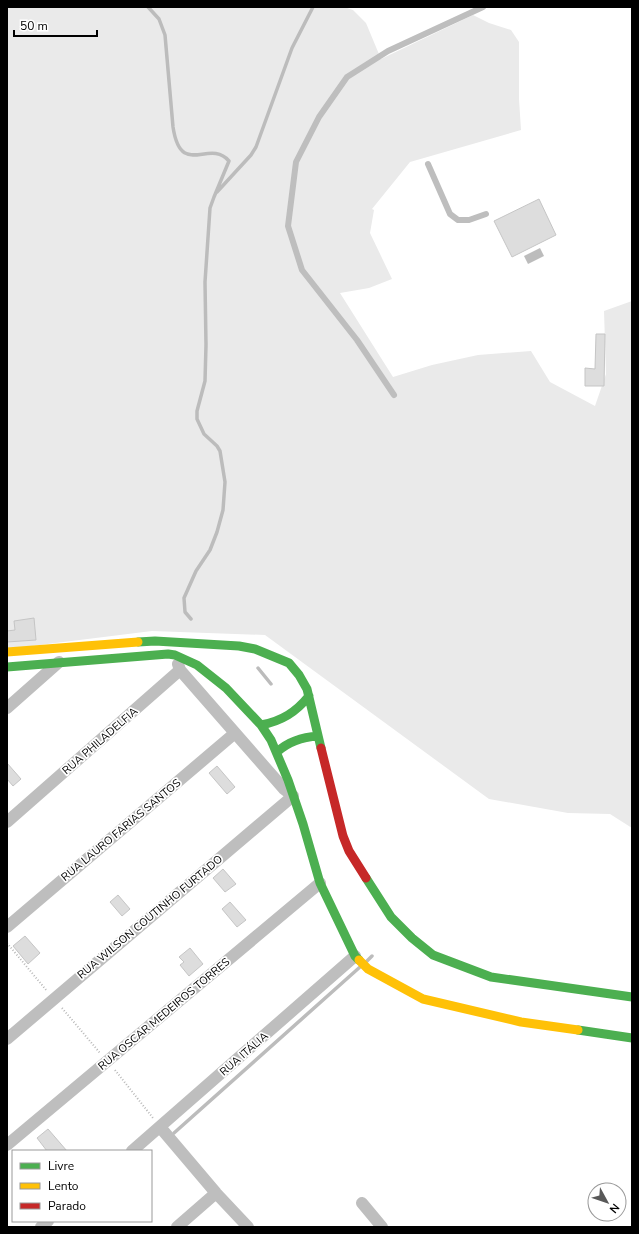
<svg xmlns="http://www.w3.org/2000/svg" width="639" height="1234" viewBox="0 0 639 1234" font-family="'Nunito Sans',sans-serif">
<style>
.green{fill:#eaeaea}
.water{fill:#bcbcbc}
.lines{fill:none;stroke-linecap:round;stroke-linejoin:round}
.stream{stroke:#bcbcbc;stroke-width:3.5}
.building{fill:#ddd;stroke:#c5c5c5}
.path{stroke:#b8b8b8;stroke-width:2;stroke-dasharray:1 2;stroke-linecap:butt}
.lane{stroke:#bebebe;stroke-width:6}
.street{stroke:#bebebe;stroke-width:12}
.fast{stroke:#4caf50;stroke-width:9}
.slow{stroke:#ffc107;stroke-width:9}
.jam{stroke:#c62828;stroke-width:9}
.labels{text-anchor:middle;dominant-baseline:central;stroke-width:3.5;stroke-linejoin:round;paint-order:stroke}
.street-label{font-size:11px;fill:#000;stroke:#fff}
</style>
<rect width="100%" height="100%" fill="#fff"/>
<path class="green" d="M7 7H344L353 10 366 23 381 59 473 15 489 23 511 30 519 42V99L521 130 410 162 372 209 374 210 370 233 392 279 369 288 340 293 393 377 432 365 478 355 531 351 550 382 595 406 606 374 604 311 632 301V828L610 814 568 813 489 799 265 635 152 631 7 649Z"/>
<path class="water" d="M540 248 544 256 528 264 524 256Z"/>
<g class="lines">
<path class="stream" d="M148 7 159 19 165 35 173 127C181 179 209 138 229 161L214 197 210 208 205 282 206 345 205 381 197 411V419L204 434 217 446 220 451 225 482 223 510 217 532 210 550 196 571 184 598 185 612 191 619
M217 192 251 155 256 147 292 48 313 7
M258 668 271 684
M366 962 372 956
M174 1133 360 967"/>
</g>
<path class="building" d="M539 199 556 235 512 257 494 221Z
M596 334H605L604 386H585V368L595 369Z
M34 618 36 640 7 642V631L15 630 14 621Z
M7 763 21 779 13 786 7 779Z
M217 766 235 787 227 794 209 773Z
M223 869 236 884 225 892 213 878Z
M118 895 130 909 122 916 110 902Z
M230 902 246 920 237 927 222 909Z
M25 936 40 953 28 964 13 946Z
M190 948 203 964 189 976 180 965 184 962 179 957Z
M48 1129 67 1151H47L37 1138Z"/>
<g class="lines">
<path class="path" d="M7 943 47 991
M62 1008 100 1053
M115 1070 153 1118"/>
<path class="lane" d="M428 164 450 214 458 220H469L486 214
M394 395 357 340 302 270 288 226 296 162 319 117 347 77 388 51 483 7"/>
<path class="street" d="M7 708 59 662
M7 822 180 670 178 664
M7 927 235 733
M7 1039 293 796 284 789 180 670
M160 1127 216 1193 248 1227
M7 1145 320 883
M132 1151 355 956
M362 1203 382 1227
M41 1227 48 1221
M177 1227 216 1193"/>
<path class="fast" d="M138 642 155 641 239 646 255 649 289 663 299 675 307 689 321 748
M7 667 168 654 175 655 197 665 226 688 261 725 271 740 288 780 303 824 320 883 355 956 359 960
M261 725C282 721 296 712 309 696
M277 752C289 741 302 737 318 736
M366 878 391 917 412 938 433 955 491 977 632 997
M578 1030 632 1038"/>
<path class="slow" d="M7 652 138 642
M359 960 368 969 423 999 521 1022 578 1030"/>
<path class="jam" d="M321 748 343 836 349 851 366 878"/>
</g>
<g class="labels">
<g class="street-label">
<text transform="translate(100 741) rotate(-41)">RUA PHILADELFIA</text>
<text transform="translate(121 830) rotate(-40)">RUA LAURO FARIAS SANTOS</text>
<text transform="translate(150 917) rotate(-40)">RUA WILSON COUTINHO FURTADO</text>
<text transform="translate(164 1014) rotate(-40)">RUA OSCAR MEDEIROS TORRES</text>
<text transform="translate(244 1054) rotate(-41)">RUA ITÁLIA</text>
</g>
</g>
<rect width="639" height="1234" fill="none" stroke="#000000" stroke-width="16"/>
<rect x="12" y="1150" width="140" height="72" fill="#ffffff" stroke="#999999"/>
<rect x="20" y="1163" width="20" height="6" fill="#4caf50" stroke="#999999"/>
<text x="48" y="1170" font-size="12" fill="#000000">Livre</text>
<rect x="20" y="1183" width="20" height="6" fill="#ffc107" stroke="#999999"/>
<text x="48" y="1190" font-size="12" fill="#000000">Lento</text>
<rect x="20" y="1203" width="20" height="6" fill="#c62828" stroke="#999999"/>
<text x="48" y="1210" font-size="12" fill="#000000">Parado</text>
<g transform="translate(607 1202) rotate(130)"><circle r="19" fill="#ffffff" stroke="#999999"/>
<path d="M0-3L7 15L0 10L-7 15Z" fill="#595959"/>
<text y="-6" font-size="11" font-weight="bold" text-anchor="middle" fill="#000000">N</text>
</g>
<path d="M14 30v6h83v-6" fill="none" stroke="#000000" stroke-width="2"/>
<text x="20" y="30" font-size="12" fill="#000000" stroke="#ffffff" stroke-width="3" paint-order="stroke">50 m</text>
</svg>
